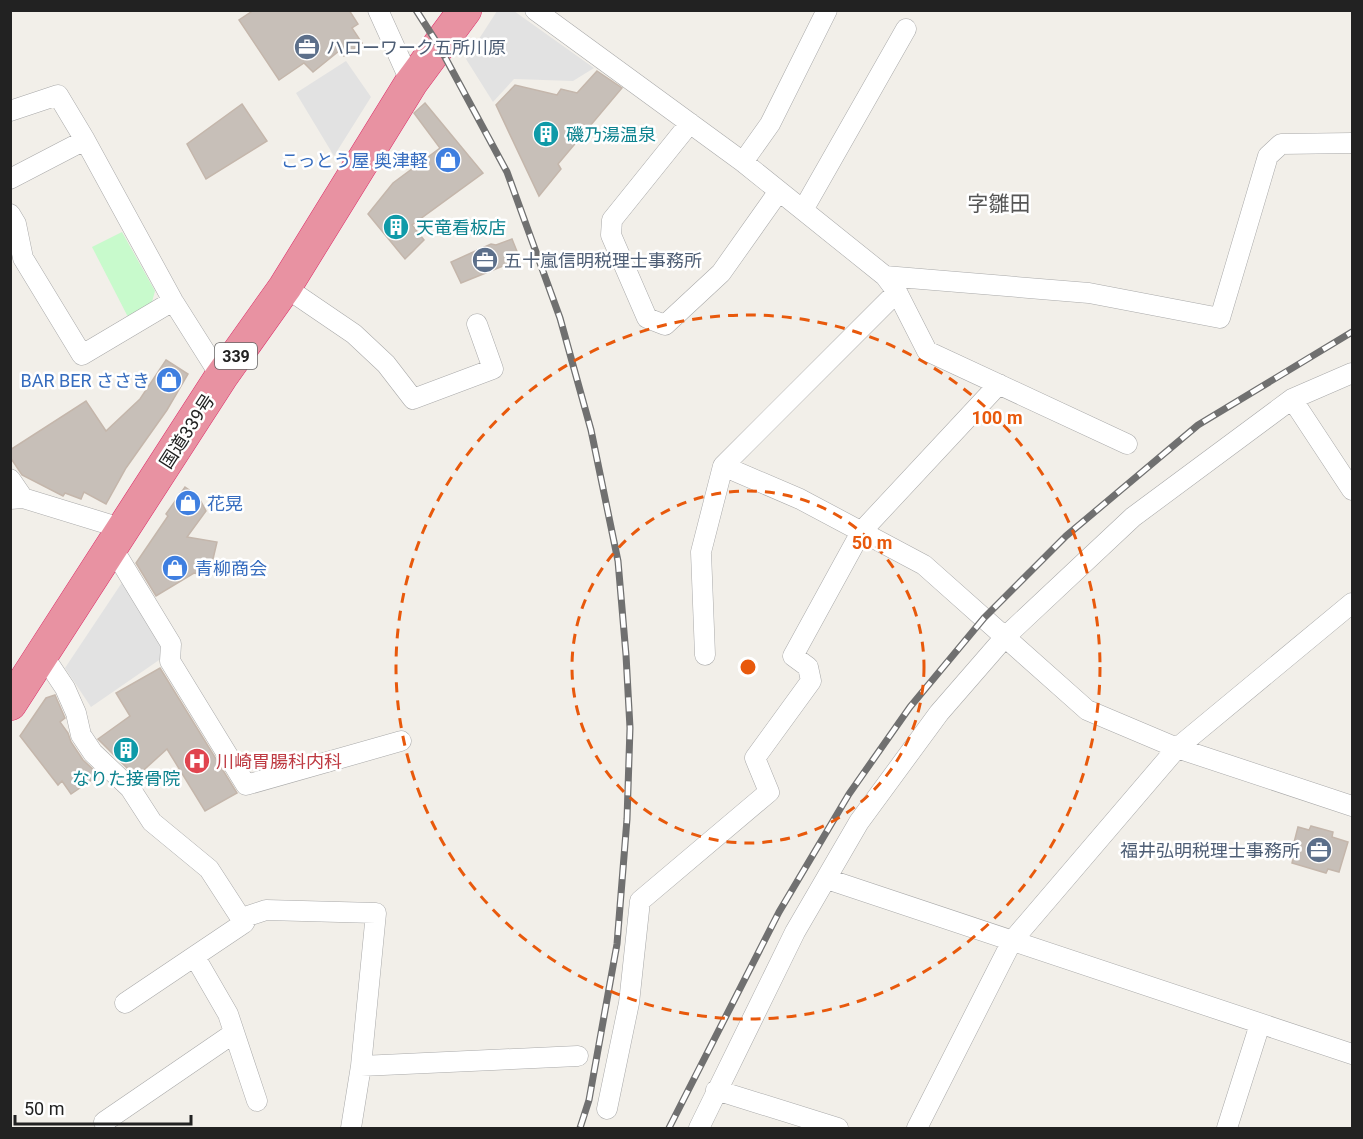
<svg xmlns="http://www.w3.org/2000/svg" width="1363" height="1139" viewBox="0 0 1363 1139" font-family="Roboto,'Noto Sans JP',sans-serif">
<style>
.park{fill:#c8facc}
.parking{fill:#e2e2e2}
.building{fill:#c7bfb8;stroke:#c4b6ab;stroke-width:1.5}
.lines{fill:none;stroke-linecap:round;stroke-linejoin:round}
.street-casing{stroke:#a9a9a9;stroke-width:21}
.highway-casing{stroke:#dc2a67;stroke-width:34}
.street{stroke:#fff;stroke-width:20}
.highway{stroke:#e892a2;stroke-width:33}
.rail-casing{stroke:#707070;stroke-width:7}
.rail{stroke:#fff;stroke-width:4.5;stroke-dasharray:14;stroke-linecap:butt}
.ring{fill:none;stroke:#e8590c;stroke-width:3;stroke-dasharray:10 8}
.labels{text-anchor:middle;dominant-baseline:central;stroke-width:5;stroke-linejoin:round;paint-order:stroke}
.shield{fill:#fff;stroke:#646464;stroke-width:1.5}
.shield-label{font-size:16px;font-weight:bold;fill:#222}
.service-label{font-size:18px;fill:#4e5e75;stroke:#fff;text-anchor:start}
.culture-label{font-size:18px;fill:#0d838f;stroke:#fff;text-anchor:start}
.shop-label{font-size:18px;fill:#366cbe;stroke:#fff;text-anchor:end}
.street-label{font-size:18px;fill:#222;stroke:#fff}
.health-label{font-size:18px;fill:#be3a42;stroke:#fff;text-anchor:start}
.quarter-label{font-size:21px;fill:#555;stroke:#fff}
.centre{fill:#e8590c;stroke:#fff;stroke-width:3}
.ring-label{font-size:18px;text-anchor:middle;font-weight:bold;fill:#e8590c;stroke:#fff;stroke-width:5;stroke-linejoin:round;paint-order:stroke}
</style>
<rect width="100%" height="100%" fill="#f2efe9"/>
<path class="park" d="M122 232 155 291 152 302 128 317 92 247Z"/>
<path class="parking" d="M497 11H514L594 68 573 81 514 79 493 102 466 59Z
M346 61 371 97 334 156 296 93Z
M125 578 164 642 162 658 91 707 65 668Z"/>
<path class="building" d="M254 10H349L358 24 352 28 362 43 344 56 339 51 313 72 304 63 279 80 239 20Z
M597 71 622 88 558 164 561 169 539 196 496 105 515 85 557 95 561 89 577 93Z
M425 103 483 173 412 225 424 240 405 259 368 214 393 183 440 148 414 113Z
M242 104 267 141 206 179 187 144Z
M512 239 520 259 461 283 451 262 491 244 496 245Z
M166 360 188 374 167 410 126 468 106 504 84 492 81 499 65 493 63 496 22 475 10 457V450L86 401 106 431 140 399Z
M185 487 198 496 206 511 187 537 217 542 209 576 194 573 156 596 136 563 168 516 166 514Z
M160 668 237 793 205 811 167 749 136 777 98 739 130 716 116 693Z
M55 695 65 718 60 722 68 733 71 742 83 760 99 775 71 794 62 781 58 785 20 736 46 698Z
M1311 826 1333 832 1332 837 1348 842 1339 872 1328 869 1326 873 1292 863 1293 859 1290 858 1298 827 1309 830Z"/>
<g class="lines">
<g class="street-casing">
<path id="street" d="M378 10 411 83
M535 10 743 162 885 276 897 292 723 466 800 499 924 565 1087 710 1177 748 1352 806
M10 111 58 95 85 140
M690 123 612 220 611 235 647 318 665 325 721 273 779 191
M743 162 770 124 827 10
M10 179 85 140 173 301 221 377
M803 210 906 29
M10 214 16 224 23 258 82 355 173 301
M885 276 1089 293 1220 318 1268 156 1281 144 1352 143
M285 287 354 334 386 364 413 399 493 369 477 324
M897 292 927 351 1127 444
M1292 399 1352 490
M10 479 23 498
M10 499 23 498 124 529
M112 547 171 644 170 661 246 785 401 741
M43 655 65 688 76 713 81 735 93 753 130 788 152 822 209 869 244 923 248 916 266 910 376 913 361 1066 351 1128
M705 655 701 552 723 466
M827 879 1352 1054
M195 957 228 1014 257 1101
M125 1003 244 923
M361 1066 578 1056
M716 1090 838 1128
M607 1109 629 1003 640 901 769 792 755 758 811 681 808 667 793 656 861 532 999 384
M104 1122 234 1033
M699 1128 795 932 859 822 939 713 1005 637 1133 517 1292 399 1352 373
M917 1128 1012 941 1177 748 1352 603
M1227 1128 1260 1024"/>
</g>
<g class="highway-casing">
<path id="highway" d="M10 704 221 377 285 287 411 83 465 10"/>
</g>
<use href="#street" class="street"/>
<use href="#highway" class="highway"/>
<g class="rail-casing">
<path id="rail" d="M416 10 439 46 507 172 560 318 591 430 618 561 626 655 630 728 627 819 617 944 589 1100 580 1128
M669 1128 779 912 849 794 910 707 984 618 1066 536 1198 425 1352 332"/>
</g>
<use href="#rail" class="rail"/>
</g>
<g class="ring">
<circle cx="748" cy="667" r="176"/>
<circle cx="748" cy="667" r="352"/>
</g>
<defs>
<g id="office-disc" transform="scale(1.35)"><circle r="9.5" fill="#5c6f8a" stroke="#fff"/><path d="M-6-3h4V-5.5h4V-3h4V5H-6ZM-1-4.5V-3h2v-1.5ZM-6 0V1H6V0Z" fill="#fff"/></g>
<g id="building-disc" transform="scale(1.35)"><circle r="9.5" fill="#0f9aa8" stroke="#fff"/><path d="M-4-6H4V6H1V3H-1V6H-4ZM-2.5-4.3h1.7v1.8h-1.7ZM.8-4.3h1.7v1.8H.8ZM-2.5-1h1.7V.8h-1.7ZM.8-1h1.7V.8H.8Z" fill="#fff"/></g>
<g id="shop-disc" transform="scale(1.35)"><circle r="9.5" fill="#3f7fe0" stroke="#fff"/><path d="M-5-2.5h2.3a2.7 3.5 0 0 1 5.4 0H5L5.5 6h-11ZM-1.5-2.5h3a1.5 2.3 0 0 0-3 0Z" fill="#fff"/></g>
<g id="hospital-disc" transform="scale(1.35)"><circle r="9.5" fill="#e0444e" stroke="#fff"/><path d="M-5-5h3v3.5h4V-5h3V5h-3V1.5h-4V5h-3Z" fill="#fff"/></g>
</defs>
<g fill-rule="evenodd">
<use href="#office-disc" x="307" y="47"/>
<use href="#building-disc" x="546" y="134"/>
<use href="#shop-disc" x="448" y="160"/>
<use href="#building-disc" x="396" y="227"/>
<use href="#office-disc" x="485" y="260"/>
<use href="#shop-disc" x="169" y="380"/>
<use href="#shop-disc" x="188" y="503"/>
<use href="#shop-disc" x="175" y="568"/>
<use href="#building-disc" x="126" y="750"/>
<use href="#hospital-disc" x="197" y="761"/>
<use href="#office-disc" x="1319" y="850"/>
</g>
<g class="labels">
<rect class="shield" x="215" y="343" width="42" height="26" rx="4.5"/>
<g class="shield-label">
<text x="236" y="356">339</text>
</g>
<g class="service-label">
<text x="326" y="47">ハローワーク五所川原</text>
<text x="504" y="260">五十嵐信明税理士事務所</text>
<text x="1300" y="850" text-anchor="end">福井弘明税理士事務所</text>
</g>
<g class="culture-label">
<text x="566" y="134">磯乃湯温泉</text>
<text x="416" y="227">天竜看板店</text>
<text x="126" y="778" text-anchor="middle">なりた接骨院</text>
</g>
<g class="shop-label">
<text x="428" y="160">こっとう屋 奥津軽</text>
<text x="150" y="380">BAR BER ささき</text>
<text x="207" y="503" text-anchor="start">花晃</text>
<text x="195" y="568" text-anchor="start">青柳商会</text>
</g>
<g class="street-label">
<text transform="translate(187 431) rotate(-57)">国道339号</text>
</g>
<g class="health-label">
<text x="216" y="761">川崎胃腸科内科</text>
</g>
<g class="quarter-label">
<text x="999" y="204">字雛田</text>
</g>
</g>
<circle cx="748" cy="667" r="9" class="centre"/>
<g class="ring-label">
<text x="997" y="424">100 m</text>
<text x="872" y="549">50 m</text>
</g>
<rect width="1363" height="1139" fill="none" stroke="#222222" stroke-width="24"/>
<path d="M15 1115v9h176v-9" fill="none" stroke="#222222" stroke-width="3"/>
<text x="24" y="1115" font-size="18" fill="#222222" stroke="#ffffff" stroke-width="4.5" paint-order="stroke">50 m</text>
</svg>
